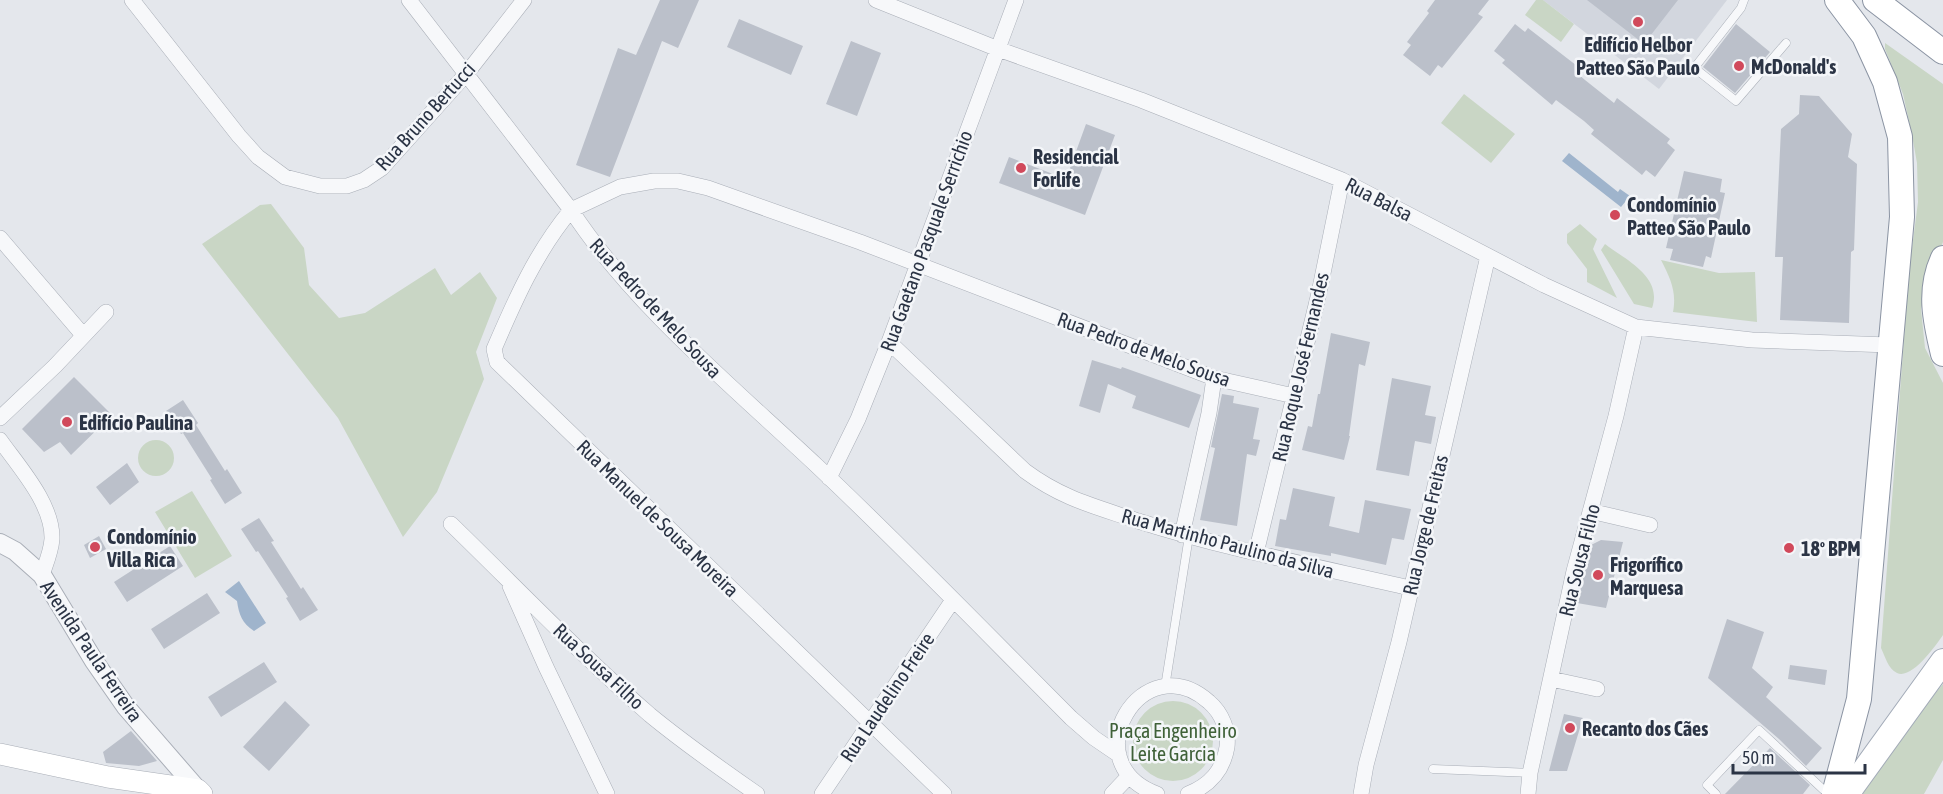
<svg xmlns="http://www.w3.org/2000/svg" width="1943" height="794" viewBox="0 0 1943 794" font-family="'Asap Condensed',sans-serif">
<style>
.built{fill:#d2d6de}
.green{fill:#c9d6c5}
.water{fill:#9fb4cc}
.building{fill:#bbc0ca}
.lines{fill:none;stroke-linecap:round;stroke-linejoin:round}
.service-casing{stroke:#a9aeb7;stroke-width:9}
.minor-casing{stroke:#a9aeb7;stroke-width:16}
.tertiary-casing{stroke:#a9aeb7;stroke-width:20}
.secondary-casing{stroke:#a9aeb7;stroke-width:22}
.primary-casing{stroke:#a3abb8;stroke-width:26}
.trunk-casing{stroke:#8b94a3;stroke-width:26}
.service{stroke:#f7f8fa;stroke-width:8}
.minor{stroke:#f7f8fa;stroke-width:15}
.tertiary{stroke:#f7f8fa;stroke-width:18}
.secondary{stroke:#fff;stroke-width:21}
.primary{stroke:#fff;stroke-width:24}
.trunk{stroke:#fff;stroke-width:24}
.poi-dot{fill:#d1495b;stroke:#f4f6f9;stroke-width:2}
.labels{text-anchor:middle;dominant-baseline:central;stroke-width:5;stroke-linejoin:round;paint-order:stroke}
.poi-label{font-size:20px;font-weight:bold;fill:#2b3445;stroke:#f4f6f9;text-anchor:start}
.street-label{font-size:20px;fill:#2b3445;stroke:#f4f6f9}
.park-label{font-size:20px;fill:#3f6138;stroke:#f4f6f9}
</style>
<rect width="100%" height="100%" fill="#e4e7ec"/>
<path class="built" d="M1543 0H1727L1659 89Z"/>
<path class="green" d="M1536 0H1543L1574 24 1561 42 1525 15Z
M1885 43 1943 84V242L1931 271 1921 309 1925 348 1943 383V635C1936 645 1912 680 1897 673 1888 669 1885 656 1881 648L1909 271 1918 202 1917 163 1912 135 1903 94 1885 49Z
M1464 94 1515 134 1491 163 1441 123Z
M271 204 304 248 309 285 339 318 365 313 435 268 451 295 480 272 497 298 476 352 484 379 437 492 403 537 338 418 202 244 260 205Z
M1580 224 1597 239 1593 249 1617 298 1587 282V269L1567 243V234Z
M1605 244C1626 260 1663 277 1652 308L1634 304 1601 250Z
M1661 260 1719 273 1755 272 1757 322 1673 312C1677 291 1670 278 1661 260Z
M138 458a18 18 0 1 1 36 0a18 18 0 1 1-36 0Z
M192 491 232 556 195 578 155 512Z
M1943 684V760L1924 794H1862L1912 721Z
M1133 741a40 40 0 1 1 80 0a40 40 0 1 1-80 0Z"/>
<path class="water" d="M1569 153 1618 192 1620 189 1630 196 1621 207 1562 161Z
M239 581 266 623 254 631C242 623 239 615 237 601L225 592Z"/>
<path class="building" d="M660 0H699L678 48 662 41 610 177 576 165 618 48 636 55Z
M1435 0H1489L1478 14 1483 17 1442 68 1438 65 1430 76 1403 55 1411 45 1407 42 1429 13 1427 11Z
M1587 0H1678L1644 44Z
M739 19 803 46 791 75 727 47Z
M1515 24 1525 32 1528 28 1581 69 1577 73 1585 80 1614 103 1617 98 1670 139 1667 143 1675 150 1655 177 1646 170 1642 175 1591 134 1594 130 1584 121 1556 100 1552 105 1502 63 1505 60 1494 51Z
M1736 24 1770 52 1735 93 1703 67Z
M851 41 881 53 857 116 826 104Z
M1800 95 1819 96 1852 134 1848 157 1857 164 1854 250 1851 252 1849 323 1780 320 1783 257H1775L1781 129 1799 114Z
M1086 124 1115 135 1085 215 999 183 1009 157 1066 179Z
M1684 171 1722 179 1720 192 1725 193 1711 258 1706 256 1703 267 1670 260 1673 249 1666 248Z
M1331 333 1370 342 1365 366 1359 364 1349 436H1350L1344 460 1302 450 1308 426 1312 427 1318 394H1320Z
M1092 360 1121 369 1122 367 1201 395 1189 428 1132 408 1136 396 1108 384 1100 413 1079 406Z
M74 377 112 415 71 455 60 442 44 452 22 429Z
M1392 378 1431 386 1425 415 1436 417 1431 444 1415 441 1409 476 1376 470Z
M1222 394 1234 396 1233 403 1259 408 1253 439 1260 440 1256 456 1247 454 1237 526 1200 520 1215 448 1211 447Z
M183 400 198 423 196 425 225 471 227 469 242 493 225 504 210 480 212 479 183 433 181 434 166 411Z
M127 463 139 482 110 505 96 487Z
M1293 488 1335 497 1329 526 1359 533 1365 500 1411 509 1404 540 1392 538 1386 565 1331 553V556L1275 546 1280 519 1286 520Z
M259 518 274 541 271 542 301 589 303 587 318 610 300 621 286 598 288 597 258 551 256 552 241 529Z
M99 536 106 549 90 558 84 545Z
M1601 540 1623 542 1606 608 1577 603 1591 545Z
M170 546 183 566 127 602 114 582Z
M207 593 220 613 164 649 151 629Z
M1727 619 1764 632 1752 668 1773 687 1766 697 1822 748 1806 766 1779 739 1708 678Z
M264 662 277 682 221 717 208 697Z
M1790 665 1827 670 1825 685 1788 679Z
M285 701 310 725 269 771 243 747Z
M1564 714 1583 718 1567 771H1549Z
M131 731 157 761 139 766 106 763 103 752Z
M1770 748 1810 785 1803 794H1725Z"/>
<g class="lines">
<g class="service-casing">
<path id="service" d="M1744 0 1741 8 1695 67 1697 70 1736 101 1786 43
M1165 687 1189 536
M1433 769 1530 773
M1716 794 1707 785 1759 730 1828 794"/>
</g>
<g class="minor-casing">
<path id="minor" d="M132 0 239 136 258 157 285 177 320 186H347L364 180 382 168 467 73 524 0
M409 0 571 210C536 252 515 300 494 349L497 362 944 794
M876 0 998 49 1141 100 1342 180 1544 285 1636 327 1752 340 1889 345
M0 238 83 335
M889 342 1025 471C1063 499 1094 506 1138 521 1227 549 1319 567 1410 588
M0 418 55 366 106 312
M0 440C19 467 53 504 52 539 51 552 46 563 42 575
M829 478 858 419 889 342 1016 0
M1590 511 1650 525
M451 524C517 588 581 655 650 715 684 743 721 769 757 794
M1182 535 1209 413 1214 378
M1256 553 1319 293 1342 180
M510 586 546 667 607 794
M1551 679 1597 689
M1119 755 1094 738 1071 718C986 633 903 547 816 465 733 387 633 305 571 210L620 187 654 181H678L708 188 860 242 1214 378 1294 396
M822 794 953 600
M1112 794 1129 776
M1157 794C1071 762 1143 643 1209 702 1222 713 1229 731 1227 747 1223 771 1210 785 1188 794
M1361 794 1366 765 1399 642 1488 256
M1528 794 1530 773 1574 571 1616 416 1636 327"/>
</g>
<g class="tertiary-casing">
<path id="tertiary" d="M0 543 15 551 42 575 94 661 126 707 198 790"/>
</g>
<g class="secondary-casing">
<path id="secondary" d="M0 754 108 777 198 790 202 794"/>
</g>
<g class="primary-casing">
<path id="primary" d="M1847 794 1943 661"/>
</g>
<g class="trunk-casing">
<path id="trunk" d="M1875 0 1943 52
M1943 258C1928 290 1935 321 1943 354
M1834 794 1859 699 1902 217 1900 137 1885 82 1864 36 1837 0"/>
</g>
<use href="#service" class="service"/>
<use href="#minor" class="minor"/>
<use href="#tertiary" class="tertiary"/>
<use href="#secondary" class="secondary"/>
<use href="#primary" class="primary"/>
<use href="#trunk" class="trunk"/>
</g>
<g class="poi-dot">
<circle cx="1638" cy="22" r="6"/>
<circle cx="1739" cy="66" r="6"/>
<circle cx="1021" cy="168" r="6"/>
<circle cx="1615" cy="215" r="6"/>
<circle cx="67" cy="422" r="6"/>
<circle cx="95" cy="547" r="6"/>
<circle cx="1789" cy="548" r="6"/>
<circle cx="1598" cy="575" r="6"/>
<circle cx="1570" cy="728" r="6"/>
</g>
<g class="labels">
<g class="poi-label">
<text x="1638" y="44" text-anchor="middle">Edifício Helbor<tspan x="1638" dy="23">Patteo São Paulo</tspan></text>
<text x="1751" y="66">McDonald's</text>
<text x="1033" y="156">Residencial<tspan x="1033" dy="23">Forlife</tspan></text>
<text x="1627" y="204">Condomínio<tspan x="1627" dy="23">Patteo São Paulo</tspan></text>
<text x="79" y="422">Edifício Paulina</text>
<text x="107" y="536">Condomínio<tspan x="107" dy="23">Villa Rica</tspan></text>
<text x="1801" y="548">18º BPM</text>
<text x="1610" y="564">Frigorífico<tspan x="1610" dy="23">Marquesa</tspan></text>
<text x="1582" y="728">Recanto dos Cães</text>
</g>
<g class="street-label">
<text transform="translate(425 116) rotate(-48)">Rua Bruno Bertucci</text>
<text transform="translate(1379 199) rotate(27)">Rua Balsa</text>
<text transform="translate(926 241) rotate(-70)">Rua Gaetano Pasquale Serrichio</text>
<text transform="translate(656 308) rotate(47)">Rua Pedro de Melo Sousa</text>
<text transform="translate(1144 349) rotate(20)">Rua Pedro de Melo Sousa</text>
<text transform="translate(1300 367) rotate(-77)">Rua Roque José Fernandes</text>
<text transform="translate(658 518) rotate(44)">Rua Manuel de Sousa Moreira</text>
<text transform="translate(1425 525) rotate(-77)">Rua Jorge de Freitas</text>
<text transform="translate(1228 543) rotate(15)">Rua Martinho Paulino da Silva</text>
<text transform="translate(1579 560) rotate(-76)">Rua Sousa Filho</text>
<text transform="translate(92 651) rotate(56)">Avenida Paula Ferreira</text>
<text transform="translate(599 666) rotate(43)">Rua Sousa Filho</text>
<text transform="translate(887 697) rotate(-56)">Rua Laudelino Freire</text>
</g>
<g class="park-label">
<text x="1173" y="730">Praça Engenheiro<tspan x="1173" dy="23">Leite Garcia</tspan></text>
</g>
</g>
<path d="M1733 764v9h132v-9" fill="none" stroke="#2b3445" stroke-width="3"/>
<text x="1742" y="764" font-size="18" fill="#2b3445" stroke="#f4f6f9" stroke-width="4.5" paint-order="stroke">50 m</text>
</svg>
